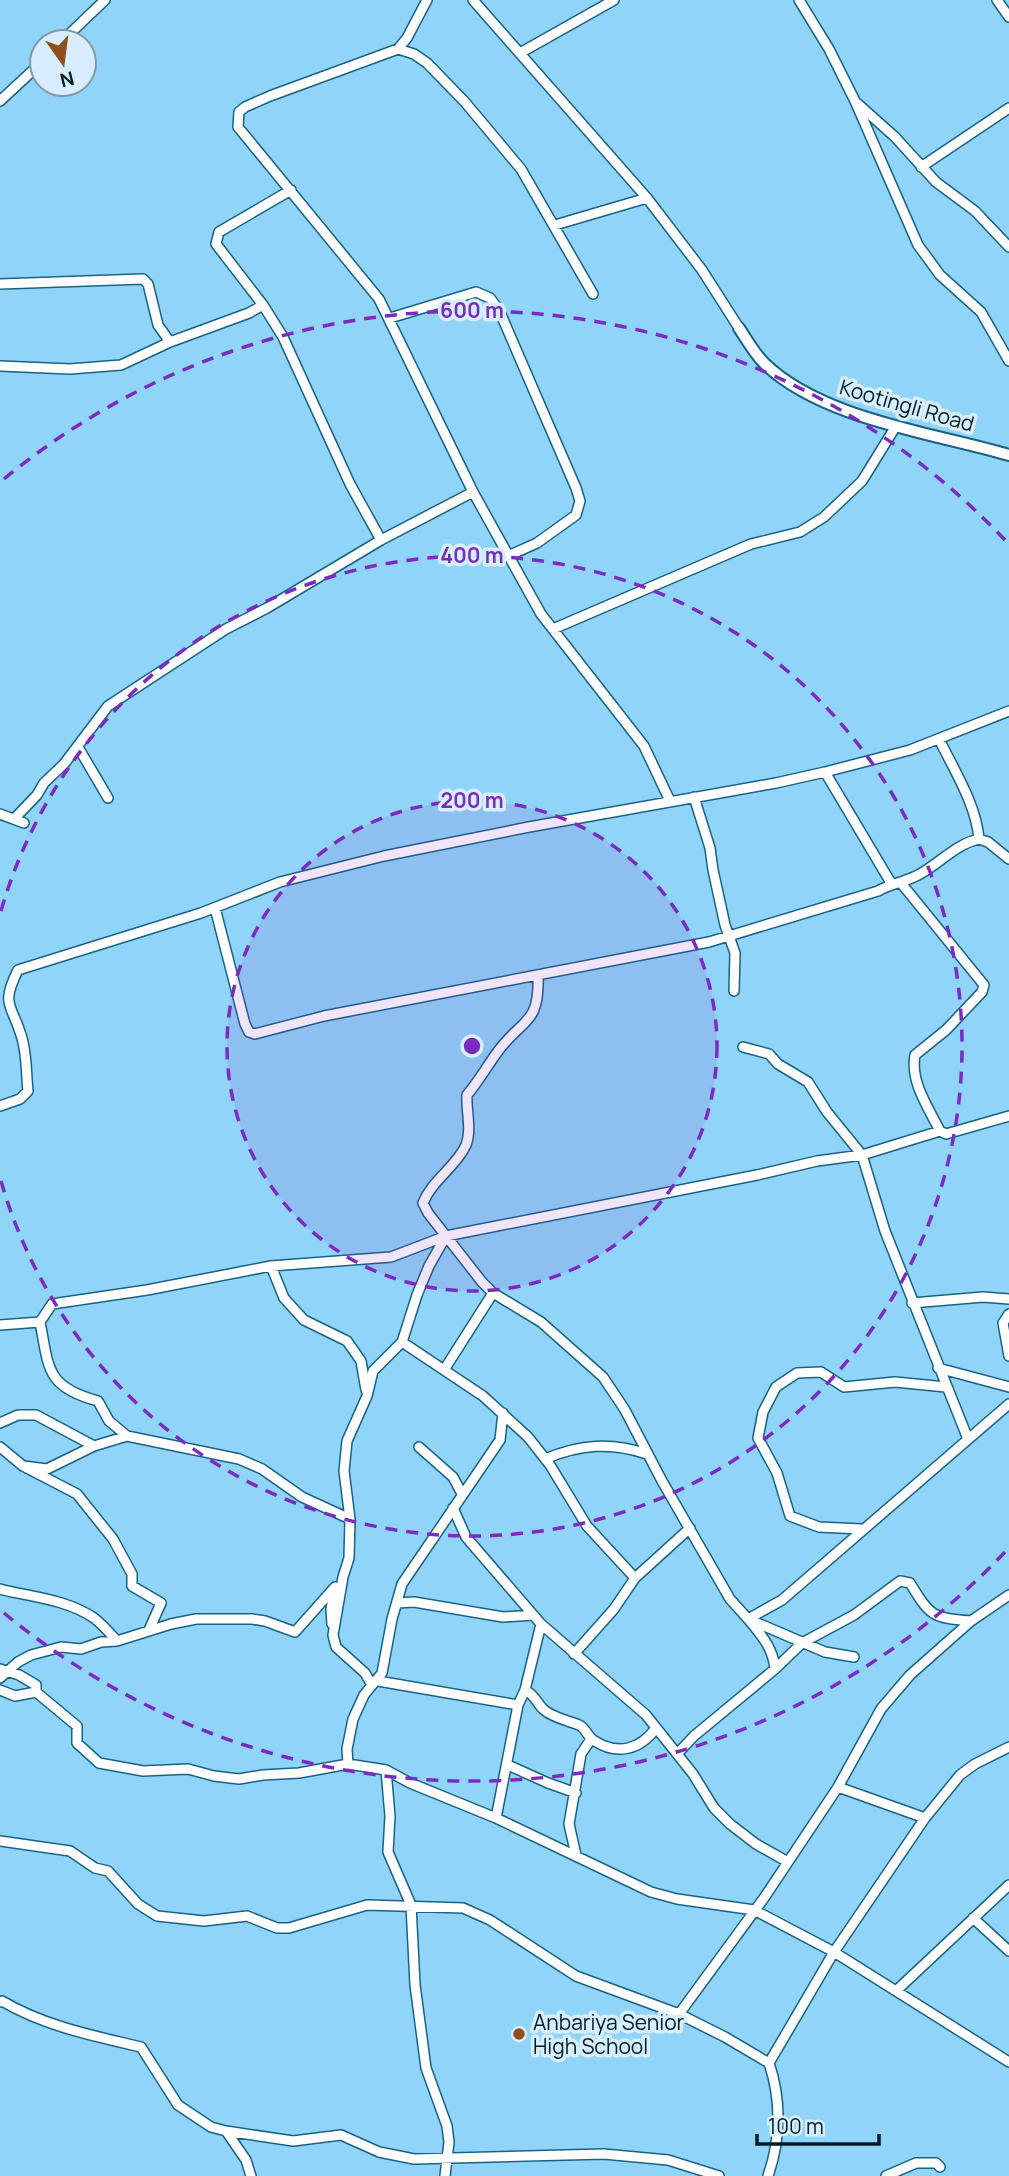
<svg xmlns="http://www.w3.org/2000/svg" width="1009" height="2176" viewBox="0 0 1009 2176" font-family="Manrope,sans-serif">
<style>
.lines{fill:none;stroke-linecap:round;stroke-linejoin:round}
.minor-casing{stroke:#1a6283;stroke-width:12}
.tertiary-casing{stroke:#1a6283;stroke-width:14}
.minor{stroke:#fff;stroke-width:9}
.tertiary{stroke:#fff;stroke-width:10}
.ring{fill:none;stroke:#7b2cbf;stroke-width:3.5;stroke-dasharray:12 9}
.poi-dot{fill:#914e1e;stroke:#d6eefd;stroke-width:2.5}
.labels{text-anchor:middle;dominant-baseline:central;stroke-width:7;stroke-linejoin:round;paint-order:stroke}
.street-label{font-size:21px;fill:#001b28;stroke:#d6eefd}
.poi-label{font-size:21px;fill:#001b28;stroke:#d6eefd;text-anchor:start}
.centre{fill:#7b2cbf;stroke:#d6eefd;stroke-width:3.5}
.ring-label{font-size:21px;text-anchor:middle;font-weight:bold;fill:#7b2cbf;stroke:#d6eefd;stroke-width:7;stroke-linejoin:round;paint-order:stroke}
</style>
<rect width="100%" height="100%" fill="#90d4f9"/>
<g class="lines">
<g class="minor-casing">
<path id="minor" d="M427 0 407 38 398 49 270 96 245 107 239 112 238 127 379 299 473 492 541 614 644 746 670 801
M473 0 647 198 702 270 739 328
M799 0 829 49 855 101 918 245 940 275 981 312 1009 361
M997 0 1009 17
M61 42 105 0
M398 49 414 54 427 63 464 101 521 169 593 294
M520 53 614 0
M0 101 42 62
M858 104 895 137 936 182 975 211 1009 247
M921 167 1009 108
M291 190 219 232 216 244 263 305 283 337 350 484 381 540
M555 225 647 198
M0 284 143 279 148 284 158 325 170 342
M390 318 476 292 490 298 499 310 576 488 580 501 576 515 537 543 508 556
M0 366 70 369 121 365 170 342 249 313 263 305
M553 629 751 544 800 532 824 517 862 481 896 426
M939 739C954 770 976 804 979 839
M78 747 108 798
M825 772 891 883
M694 797 710 848 713 870 725 925 735 953 734 991
M0 814 24 823
M14 819 37 795 44 783 64 764 108 706 226 629 267 608 381 540 473 492
M901 883 984 985 982 992 946 1030 915 1055C910 1082 928 1107 940 1131
M215 908 245 1024 249 1032 255 1034 324 1016 709 942 878 891C892 883 906 882 920 874 940 863 956 844 979 839L988 842 1009 859
M538 975C540 1027 521 1018 496 1054 486 1068 478 1082 467 1095 466 1111 472 1130 466 1145 456 1167 432 1180 423 1203L428 1213 482 1282 493 1293 541 1322 603 1377 625 1410 662 1481 730 1599 748 1619 782 1600 1009 1404
M743 1047 769 1054 778 1064 808 1082 827 1112 862 1155 885 1231 968 1439
M0 1106 20 1099 28 1091C26 1073 27 1052 21 1035 12 1004 0 1006 18 970L201 913 280 882 384 856 529 827 776 783 825 772 910 750 1009 711
M271 1266 284 1298 304 1320 347 1341 361 1361 366 1390
M912 1303 983 1297 1009 1299
M1009 1314 1003 1323 1009 1356
M40 1322C49 1369 46 1387 98 1401L109 1421 127 1436
M0 1325 40 1322 52 1304 147 1290 271 1266 391 1257 446 1236 757 1175 817 1161 862 1155 940 1131 946 1134 1009 1116
M402 1342 483 1396 528 1437 550 1465 587 1526 635 1578
M938 1368 1009 1387
M444 1370 493 1293
M0 1423 18 1415H36L94 1446 127 1436 239 1459 262 1469 302 1497 350 1519
M0 1447 23 1466 47 1469 94 1446
M419 1447 453 1477 462 1494
M545 1459C580 1444 612 1442 647 1454
M23 1466 77 1494 113 1539 132 1574V1586L161 1603 149 1630
M453 1508 466 1537 541 1624 646 1715 693 1774 714 1808 730 1824 756 1844 788 1862
M861 1529 819 1527 790 1516 777 1473 758 1438 763 1412 776 1387 797 1373 821 1372 844 1387 895 1382 946 1387
M0 1589C31 1597 66 1599 94 1618 102 1624 110 1633 117 1641
M397 1603 414 1602 503 1617 533 1615
M748 1619 825 1652 854 1657
M749 1620C762 1636 773 1648 775 1669
M574 1654 614 1609 635 1578 690 1528
M0 1669 19 1675 36 1685V1692
M0 1678 18 1662 31 1655 61 1647 81 1649 101 1642 117 1641 171 1624 196 1619H252L265 1621 295 1632 335 1587 331 1609 332 1624
M378 1681 518 1705
M372 1685 365 1673 336 1647 333 1635 343 1577 349 1558 350 1519 344 1471 347 1441 367 1396 373 1371 402 1342 417 1295 429 1266 446 1236
M0 1690 15 1696 36 1692 77 1726V1743L99 1763 143 1771 188 1769 214 1776 239 1779 263 1775 299 1773 348 1764 386 1770 410 1783 496 1818 651 1892 677 1899 754 1910 834 1952 1009 2062
M525 1690C535 1695 536 1702 543 1709 553 1718 567 1720 579 1725 586 1728 587 1736 593 1740 617 1756 640 1750 656 1728
M678 1753 694 1736 775 1669 802 1643 854 1615 900 1581 910 1583C930 1616 932 1618 971 1621
M348 1764 347 1749 353 1719 364 1695 382 1673 392 1619 402 1584 500 1440 503 1413
M508 1765 548 1783 576 1793
M386 1770 390 1816 388 1852 411 1905 415 1985 426 2068 447 2126 449 2142 445 2176
M838 1787 925 1818
M496 1818 518 1705 525 1690 541 1624
M0 1841 70 1851 95 1868 108 1871 138 1904 157 1916 204 1921 247 1916 277 1928H289L367 1905 463 1908 490 1920 576 1976 679 2014 725 2037 769 2063
M576 1855 569 1824 581 1754 591 1739
M973 1918 1009 1951
M897 1990 1009 1885
M0 2002 2 2001C44 2026 94 2036 141 2047L178 2105 211 2127 226 2131 293 2141 341 2135 379 2152 414 2159 604 2154 668 2160 719 2176
M679 2014 764 1898 838 1787 881 1709 910 1675 971 1621 1009 1595
M226 2131 246 2160 251 2176
M768 2176C781 2138 782 2102 769 2063L834 1952 925 1818 960 1775 975 1764 1009 1747
M886 2176 916 2163H936L940 2167"/>
</g>
<g class="tertiary-casing">
<path id="tertiary" d="M739 328C747 340 754 353 764 363 821 419 934 433 1009 455"/>
</g>
<use href="#minor" class="minor"/>
<use href="#tertiary" class="tertiary"/>
</g>
<circle cx="472" cy="1046" r="245" fill="#7b2cbf" fill-opacity=".12"/>
<g class="ring">
<circle cx="472" cy="1046" r="245"/>
<path d="M1 911A490 490 0 1 1 1 1181"/>
<path d="M1005 1552A735 735 0 0 1 4 1613M4 479A735 735 0 0 1 1005 540"/>
</g>
<circle class="poi-dot" cx="519" cy="2034" r="7"/>
<g class="labels">
<g class="street-label">
<text transform="translate(907 405) rotate(16)">Kootingli Road</text>
</g>
<g class="poi-label">
<text x="533" y="2022">Anbariya Senior<tspan x="533" dy="24">High School</tspan></text>
</g>
</g>
<circle cx="472" cy="1046" r="10" class="centre"/>
<g class="ring-label">
<text x="472" y="318">600 m</text>
<text x="472" y="563">400 m</text>
<text x="472" y="808">200 m</text>
</g>
<g transform="translate(63 63) rotate(166)"><circle r="33" fill="#d6eefd" stroke="#809aa8" stroke-width="2"/>
<path d="M0-5L12 26L0 18L-12 26Z" fill="#914e1e"/>
<text y="-10" font-size="19" font-weight="bold" text-anchor="middle" fill="#001b28">N</text>
</g>
<path d="M757 2134v10h122v-10" fill="none" stroke="#001b28" stroke-width="3.5"/>
<text x="768" y="2134" font-size="21" fill="#001b28" stroke="#d6eefd" stroke-width="5" paint-order="stroke">100 m</text>
</svg>
